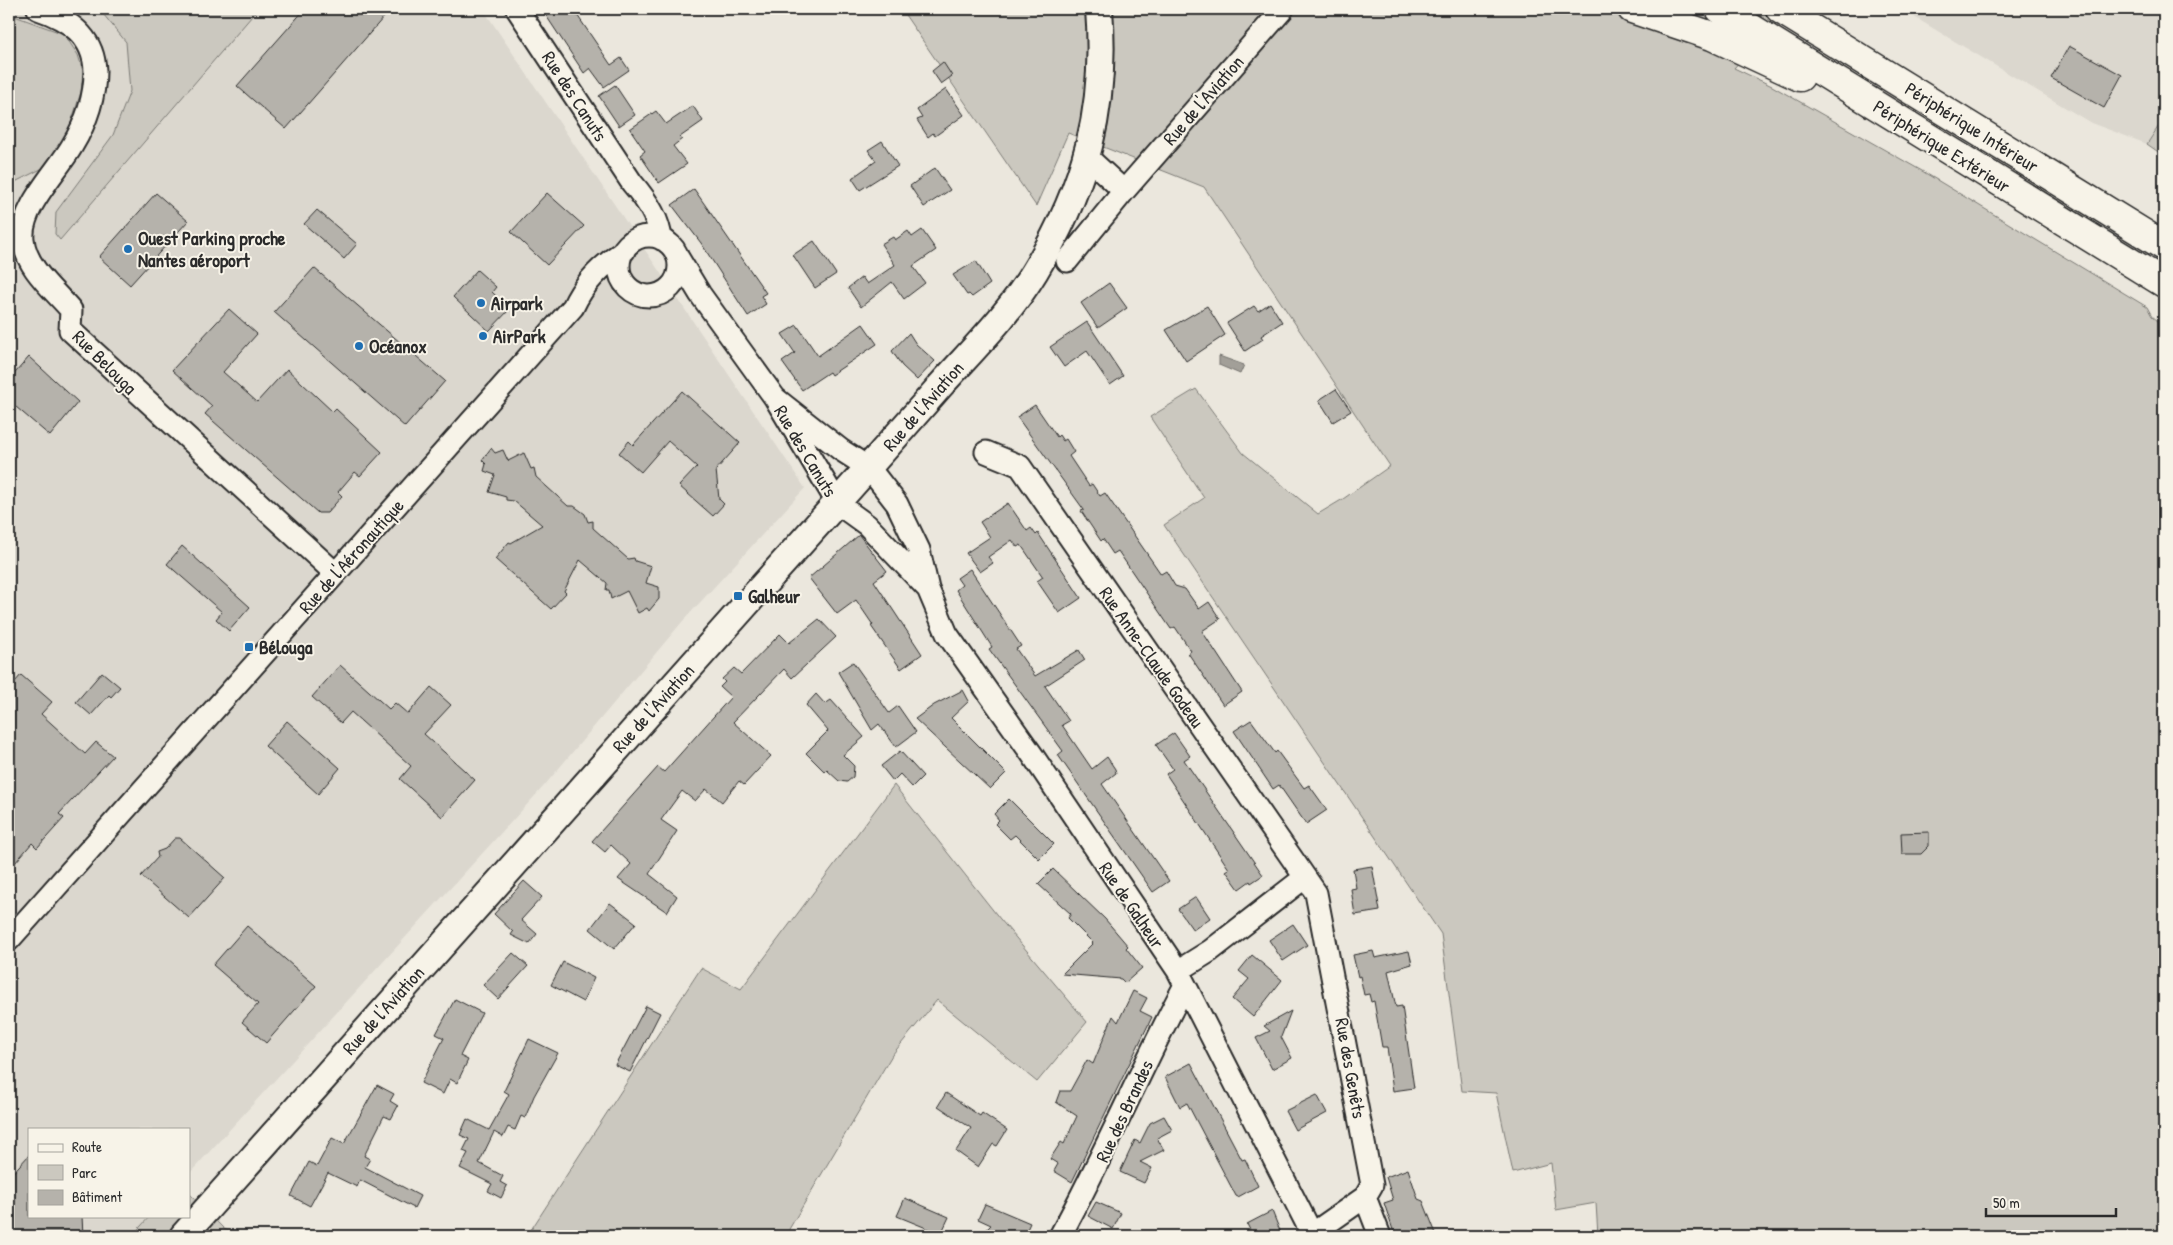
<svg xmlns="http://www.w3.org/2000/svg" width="2173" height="1245" viewBox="0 0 2173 1245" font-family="'Patrick Hand',sans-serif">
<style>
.built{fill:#dbd7ce}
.green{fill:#cbc8bf;stroke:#7b7a75}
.water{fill:#a29f98;stroke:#72716c}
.building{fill:#b5b2ab;stroke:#2b2b2b}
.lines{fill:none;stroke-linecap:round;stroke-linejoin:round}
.minor-casing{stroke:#2b2b2b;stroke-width:25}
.tertiary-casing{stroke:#2b2b2b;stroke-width:30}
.trunk-casing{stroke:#2b2b2b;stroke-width:31}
.minor{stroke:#f7f3e8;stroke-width:21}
.tertiary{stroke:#f7f3e8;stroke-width:26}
.trunk{stroke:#f7f3e8;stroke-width:28}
.poi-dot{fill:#1f6fb2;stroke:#f7f3e8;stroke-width:2}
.labels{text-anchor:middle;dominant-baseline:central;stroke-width:4;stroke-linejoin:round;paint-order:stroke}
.street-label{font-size:19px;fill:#2b2b2b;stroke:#f7f3e8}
.poi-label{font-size:19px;font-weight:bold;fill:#2b2b2b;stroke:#f7f3e8;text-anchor:start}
</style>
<rect width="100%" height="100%" fill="#ebe7dd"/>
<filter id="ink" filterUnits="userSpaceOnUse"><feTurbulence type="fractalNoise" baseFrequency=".02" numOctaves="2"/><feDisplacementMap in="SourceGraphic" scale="10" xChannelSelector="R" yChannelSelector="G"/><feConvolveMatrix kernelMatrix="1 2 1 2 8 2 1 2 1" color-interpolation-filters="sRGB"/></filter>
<g filter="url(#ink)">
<path class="built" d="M9 9H483L805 488 682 622 544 786 189 1174V1129H29V1216H150L132 1236H9Z
M1901 9H2164V118L2147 144 2091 123Z"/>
<path class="green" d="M99 9H258L60 240 55 234 56 212 113 135 130 91 126 42Z
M901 9H1786L1734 68 1772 86 1922 171 2147 307 2152 316 2164 326V1236H1598L1596 1203 1556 1210 1551 1163 1513 1173 1496 1093 1462 1091 1441 934 1164 525 1204 498 1150 417 1196 389 1243 453 1318 514 1343 499 1390 466 1204 187 1068 133 1036 206Z
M9 14 64 34 78 55 83 71 81 92 70 126 49 165 9 185Z
M2164 118V156L2147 144Z
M894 785 1000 919 1087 1022 1037 1082 937 1000 892 1055 785 1236H527L701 968 741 989Z
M189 1193 224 1229 242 1236H132L150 1216H189Z"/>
<path class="water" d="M1219 356 1244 365 1240 374 1219 365Z"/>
<path class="building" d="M305 9H391L286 129 237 86Z
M553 9H573L611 65 621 58 629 70 604 87 590 68 584 73 545 14Z
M2069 46 2122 75 2104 108 2051 78Z
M943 62 952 76 941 84 932 71Z
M615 85 635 115 619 126 599 96Z
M946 89 964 115 935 136 933 133 928 137 917 120 922 118 917 110Z
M693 106 703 121 680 137 682 139 673 146 687 164 659 183 640 155 645 151 630 129 656 111 666 124Z
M882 141 898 166 860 190 852 178 876 161 868 150Z
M935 168 950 190 924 207 910 186Z
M694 189 766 293 761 296 766 304 748 316 701 243 672 205Z
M156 193 188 221 130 285 99 257Z
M547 193 584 226 547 265 511 232Z
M317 210 357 244 344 259 304 224Z
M922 230 936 250 913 266 925 283 904 299 892 282 861 307 848 288 862 277 867 284 895 265 881 244 893 237 895 240 908 231 912 237Z
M814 241 836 274 815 288 793 255Z
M976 261 990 284 972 297 969 294 967 295 953 275Z
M314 268 445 381 405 427 274 312Z
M477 270 496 287 492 292 510 309 489 331 453 297Z
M1109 283 1127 308 1098 328 1081 303Z
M1270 303 1282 322 1261 336 1263 339 1245 351 1227 323 1254 306 1258 311Z
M1207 306 1225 335 1186 361 1166 330Z
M229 309 257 334 223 372 257 402 287 369 333 412 336 409 382 452 360 476 355 472 338 492 342 496 327 513H318L205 414 212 406 172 370Z
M1087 322 1123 376 1110 385 1087 351 1064 367 1050 347Z
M863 324 877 344 831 375 829 372 802 390 782 362 795 353 782 334 797 325 818 356Z
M909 333 916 344 935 361 917 380 902 366 892 351Z
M29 357 78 402 50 436 9 401V380Z
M1336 389 1351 411 1333 422 1319 400Z
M682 391 740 443 716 470 719 499 724 504 713 516 679 486 697 467 668 441 641 472 619 453 629 441 633 445Z
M1035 405 1057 437 1059 435 1063 441 1066 439 1074 452 1069 456 1089 486 1092 484 1100 496 1105 493 1161 574 1166 571 1175 586 1185 589 1199 609 1209 602 1220 619 1202 631 1242 692 1223 705 1188 653 1191 651 1175 627 1171 629 1118 551 1113 554 1103 539 1101 541 1081 511 1084 510 1017 417Z
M491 448 495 453 503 450 508 461 524 453 531 469 534 468 536 477 568 506H574L585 514 588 522 593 521V528L628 559 634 558 635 561 651 566 646 583 659 587V599L649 611 647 608 638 613 627 591 611 599 609 590H606L607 583 580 560 564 591 566 593 551 609 495 559 509 542 511 543 542 525 514 501 506 500V497L489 492 495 475 484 471 486 464 482 460Z
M1008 503 1027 531 1031 528 1036 535 1038 533 1081 598 1059 613 1037 581 1043 577 1021 545 1017 547 1012 540 988 557 993 563 980 572 966 553 990 537 980 522Z
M859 535 887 571 874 581 922 654 901 669 871 626 873 625 856 600 837 614 809 578Z
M182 546 250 607 229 631 216 619 222 612 167 564Z
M970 569 1021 646 1016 649 1035 676 1079 650 1085 660 1045 686 1069 721 1062 725 1092 769 1107 757 1115 769 1116 773 1102 784 1169 881 1153 892 1058 755 1063 751 989 649 992 647 956 590 962 585 957 578Z
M819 619 836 637 792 678 784 669 733 722 771 756 744 785 739 781 722 802 706 789 695 801 682 791 661 820 677 831 649 874 677 896 667 912 618 879 631 864 611 845 605 852 592 841 658 767 664 772 731 697 720 687 725 682 722 679 734 668 741 674 780 634 789 643Z
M853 662 889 713 898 706 916 732 896 747 879 724 872 730 838 672Z
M340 665 389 709 395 703 408 714 431 687 451 705 424 734 475 780 442 817 400 779 411 766 351 712 341 723 312 697Z
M102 672 120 687 111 697 109 695 91 715 76 702Z
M21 675 52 702 41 714 85 754 96 742 113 756 59 814 64 818 37 848 32 843 9 870V689Z
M963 690 969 701 951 718 1006 773 990 789 915 719 934 705Z
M816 694 825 704 831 700 864 737 843 755 854 766 853 777 847 782 839 781 827 770 825 772 806 753 828 731 806 705Z
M1251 720 1275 753 1277 751 1304 788 1309 785 1327 810 1306 824 1279 785 1273 789 1234 731Z
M287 721 340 768 318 794 265 746Z
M1174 733 1190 756 1184 760 1263 875 1251 883 1250 881 1239 889 1226 871 1229 869 1166 774 1173 769 1156 745Z
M900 751 923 776 912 787 900 774 893 781 881 766Z
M1009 799 1054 844 1039 859 1015 835 1010 839 995 824 999 820 994 814Z
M1929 832V846L1921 854H1902L1901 833Z
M175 838H180L225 878 189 918 141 876 158 857 157 852 165 849Z
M1372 866 1380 911 1355 915 1351 889 1356 888 1353 869Z
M1053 869 1105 919 1128 946 1126 948 1142 968 1125 983 1121 979 1062 974 1093 943 1068 918 1071 914 1038 884Z
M524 881 542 897 521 920 537 934 529 944 511 935 513 932 494 914Z
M1196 897 1210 918 1193 930 1178 909Z
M610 903 636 923 614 949 590 929Z
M1293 924 1307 945 1283 961 1269 940Z
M247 926 316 986 266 1043 242 1022 258 1004 213 965Z
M1373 951 1375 958 1409 951 1412 964 1388 971 1396 1007 1402 1006 1414 1088 1393 1091 1387 1047H1382L1374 1001 1371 1002 1369 994 1364 995 1360 976 1358 977 1353 955Z
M513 953 528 966 498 999 483 985Z
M1252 955 1282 980 1253 1017 1232 999 1249 979 1239 971Z
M563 962 594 978 583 1002 551 985Z
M1133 991 1147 998 1140 1011 1152 1017 1072 1182 1054 1171 1058 1164 1050 1159 1061 1142 1064 1144 1077 1116 1056 1102 1060 1091H1070L1087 1060 1093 1064 1113 1016 1118 1022Z
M455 999 482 1013 460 1056 468 1060 457 1083 450 1079 443 1094 421 1083 444 1038 436 1034Z
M646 1006 660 1013 630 1072 615 1065Z
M1291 1011 1281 1037 1292 1058 1272 1069 1256 1038 1270 1031 1264 1026Z
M529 1039 558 1053 534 1096 525 1118 521 1116 515 1130 508 1127 503 1137 494 1132 479 1163 503 1176 500 1182 507 1186 501 1198 488 1191 492 1184 460 1168 468 1153 463 1151 469 1139 460 1135 467 1119 489 1130 509 1094 504 1091Z
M1191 1063 1242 1160 1245 1159 1258 1186 1238 1197 1236 1196 1187 1103 1180 1107 1165 1077Z
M377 1085 394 1094 390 1101 398 1106 391 1119 384 1116 364 1156 370 1159 365 1167 420 1196 414 1208 360 1180 357 1187 328 1173 310 1206 291 1196 309 1162 317 1166 332 1138 344 1144Z
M946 1093 980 1116 982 1113 1007 1130 997 1146 993 1144 978 1167 956 1151 971 1128 938 1106Z
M1317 1095 1327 1113 1295 1130 1285 1111Z
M1164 1116 1172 1130 1157 1138 1164 1150 1140 1162 1152 1168 1144 1183 1120 1172 1135 1140 1140 1143 1150 1123Z
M29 1155V1216H82L83 1236H9V1177Z
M1408 1169 1418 1199 1423 1201 1437 1236H1395L1384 1203 1393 1200 1386 1177Z
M905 1198 949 1217 941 1234 897 1216Z
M1096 1202 1121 1213 1113 1229 1088 1216Z
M985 1204 1030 1223 1024 1236 1011 1232 1006 1236H980L991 1225 978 1219Z
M1272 1211 1282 1236H1253L1247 1224Z"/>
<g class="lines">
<g class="minor-casing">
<path id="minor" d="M38 9C68 19 94 36 95 71 95 98 86 123 72 146 57 172 20 208 23 239 26 268 53 289 71 310L70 330 335 573
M517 9 632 183C645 198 659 217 661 239
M1087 157 1124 191
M619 266a30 30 0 1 1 60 0a30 30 0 1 1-60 0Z
M677 256 700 294 775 398 838 504 867 525 926 587
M1067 261 1124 191 1283 9
M775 398 841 450 869 468 897 504 919 550 928 589 947 634 1033 756 1178 971 1313 1236
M986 452 1020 466 1316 893 1372 1185 1365 1197 1312 1234
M9 940 573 307C584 283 602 265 624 251
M1178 971 1210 951 1304 878
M1365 1197 1380 1236
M1060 1236C1105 1154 1141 1068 1185 985"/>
</g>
<g class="tertiary-casing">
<path id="tertiary" d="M183 1236C374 1021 566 806 758 591 819 523 880 455 940 386 973 349 1010 313 1035 271 1086 186 1107 108 1099 9"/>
</g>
<g class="trunk-casing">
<path id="trunk" d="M1632 9 1712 36 1800 77
M1720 9 2164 283
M1780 9 2164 246"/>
</g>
<use href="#minor" class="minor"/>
<use href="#tertiary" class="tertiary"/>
<use href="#trunk" class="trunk"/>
</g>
</g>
<g class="poi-dot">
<circle cx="128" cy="249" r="5"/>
<circle cx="481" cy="303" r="5"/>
<circle cx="483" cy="336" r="5"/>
<circle cx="359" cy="346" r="5"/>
<rect x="733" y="591" width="10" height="10" rx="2.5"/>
<rect x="244" y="642" width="10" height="10" rx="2.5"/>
</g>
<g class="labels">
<g class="street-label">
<text transform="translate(575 96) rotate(57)">Rue des Canuts</text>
<text transform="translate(1203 100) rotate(-49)">Rue de l'Aviation</text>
<text transform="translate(1972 127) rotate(32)">Périphérique Intérieur</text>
<text transform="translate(1942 146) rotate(32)">Périphérique Extérieur</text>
<text transform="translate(105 362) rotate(45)">Rue Belouga</text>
<text transform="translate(923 406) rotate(-49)">Rue de l'Aviation</text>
<text transform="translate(806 451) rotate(59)">Rue des Canuts</text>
<text transform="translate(351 556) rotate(-48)">Rue de l'Aéronautique</text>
<text transform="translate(1152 657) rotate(55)">Rue Anne-Claude Godeau</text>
<text transform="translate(653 708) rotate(-48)">Rue de l'Aviation</text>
<text transform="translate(1132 905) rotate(56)">Rue de Galheur</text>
<text transform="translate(383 1010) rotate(-48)">Rue de l'Aviation</text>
<text transform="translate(1351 1068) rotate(80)">Rue des Genêts</text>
<text transform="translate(1124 1111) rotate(-65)">Rue des Brandes</text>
</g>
<g class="poi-label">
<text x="138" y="238">Ouest Parking proche<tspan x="138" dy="22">Nantes aéroport</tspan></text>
<text x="491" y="303">Airpark</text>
<text x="493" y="336">AirPark</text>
<text x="369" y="346">Océanox</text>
<text x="748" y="596">Galheur</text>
<text x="259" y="647">Bélouga</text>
</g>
</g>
<rect width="2173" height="1245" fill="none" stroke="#f7f3e8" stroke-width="30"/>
<rect x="15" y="15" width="2143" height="1215" fill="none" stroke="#2b2b2b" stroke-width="2" filter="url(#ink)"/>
<rect x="28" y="1128" width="162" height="90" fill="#f7f3e8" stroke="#a5a39c"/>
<rect x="38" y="1144" width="25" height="8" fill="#f7f3e8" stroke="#a5a39c"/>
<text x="72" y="1152" font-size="15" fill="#2b2b2b">Route</text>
<rect x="38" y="1165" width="25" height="15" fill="#cbc8bf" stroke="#a5a39c"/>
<text x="72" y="1178" font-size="15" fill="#2b2b2b">Parc</text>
<rect x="38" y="1190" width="25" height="15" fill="#b5b2ab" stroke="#a5a39c"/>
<text x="72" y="1202" font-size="15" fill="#2b2b2b">Bâtiment</text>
<path d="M1986 1208v8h130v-8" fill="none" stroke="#2b2b2b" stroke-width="2.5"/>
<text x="1993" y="1208" font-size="15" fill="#2b2b2b" stroke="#f7f3e8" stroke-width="4" paint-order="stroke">50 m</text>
</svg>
